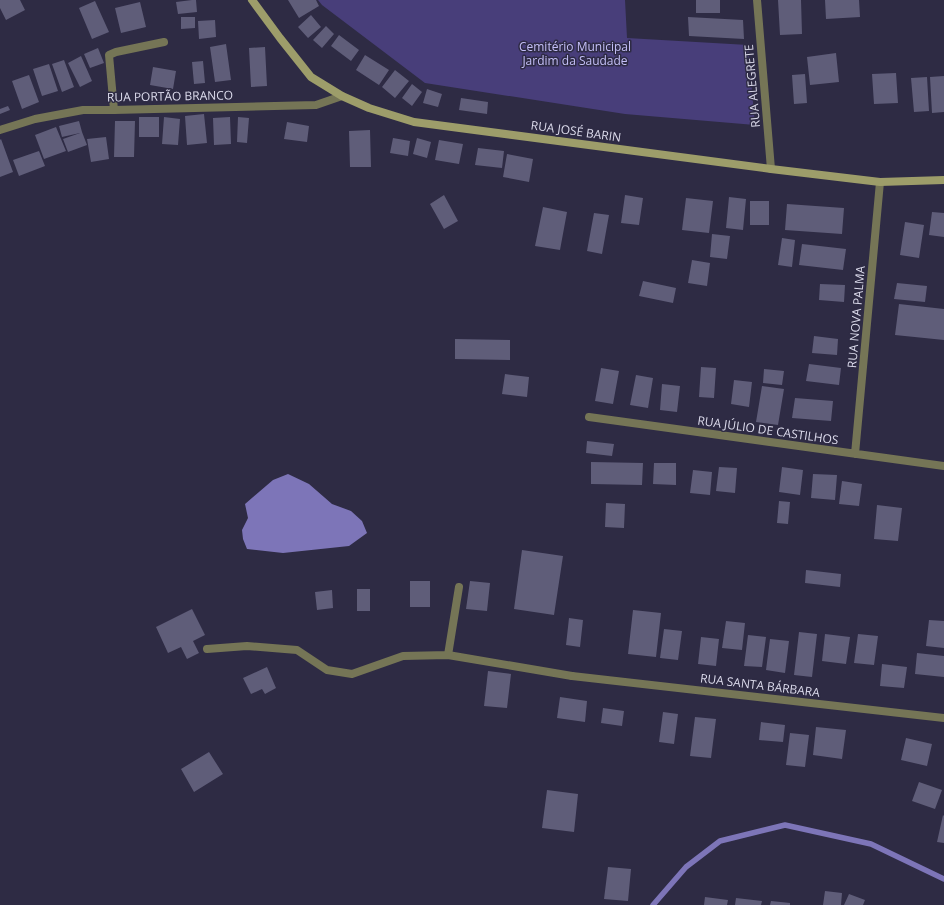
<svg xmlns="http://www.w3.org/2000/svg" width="944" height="905" viewBox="0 0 944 905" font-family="'Open Sans',sans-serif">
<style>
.green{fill:#483e7a}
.water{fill:#7d75b8}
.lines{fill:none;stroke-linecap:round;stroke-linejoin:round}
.stream{stroke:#7d75b8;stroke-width:5.5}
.building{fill:#5f5d79}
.service{stroke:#757556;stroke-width:8}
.minor{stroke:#757556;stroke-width:8}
.secondary{stroke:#9d9d6a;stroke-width:8}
.labels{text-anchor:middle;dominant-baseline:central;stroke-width:3;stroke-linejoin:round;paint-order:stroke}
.park-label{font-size:12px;fill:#c4bff7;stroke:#2e2b44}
.street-label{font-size:12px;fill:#dddced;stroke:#2e2b44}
</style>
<rect width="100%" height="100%" fill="#2e2b44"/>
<path class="green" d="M318 0H625L627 38 748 45 755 125 625 114 425 83 322 5Z"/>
<path class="water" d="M288 474 309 484 332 504 351 511 362 521 367 533 349 546 283 553 247 549 243 539 242 530 248 518 245 504 273 480Z"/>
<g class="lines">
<path class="stream" d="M653 905 686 867 720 841 785 825 871 844 944 879"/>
</g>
<path class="building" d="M0 0H20L25 10 6 20 0 8Z
M192 0H196L197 12 178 14 176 2Z
M288 0H316L319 6 299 18Z
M696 0H720V13H696Z
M778 0H801L802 34 780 35Z
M825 0H859L860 17 826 19Z
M95 1 109 32 92 39 79 8Z
M140 2 146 27 121 33 115 8Z
M311 15 321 27 308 38 298 27Z
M181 17H195V28L181 29Z
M688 17 743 20 744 39 689 36Z
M215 20 216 37 199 39 198 21Z
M326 26 334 34 322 48 313 40Z
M339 35 359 50 351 61 331 46Z
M226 44 231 80 215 82 210 47Z
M265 47 267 86 251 87 249 48Z
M98 48 104 63 90 68 84 54Z
M836 53 839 82 810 85 807 57Z
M365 55 389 70 379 85 356 70Z
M81 56 92 81 80 87 68 63Z
M64 60 74 87 62 92 52 64Z
M203 61 205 83 194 84 192 62Z
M49 64 58 91 42 96 33 69Z
M153 67 176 71 173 89 150 85Z
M395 70 409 81 395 98 382 87Z
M896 73 898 103 874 104 872 74Z
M805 74 807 103 794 104 792 75Z
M29 75 39 102 22 109 12 81Z
M944 76V112L932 113 930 77Z
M927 77 929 111 914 112 911 78Z
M412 84 422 92 412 106 402 98Z
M427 89 442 94 438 107 423 103Z
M461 98 488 102 487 114 459 110Z
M8 106 10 110 0 114V109Z
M204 114 207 143 187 145 185 116Z
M139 117H159V137H139Z
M164 117 180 119 178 145 162 144Z
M230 117 231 144 214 145 213 118Z
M238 117 249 118 247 143 237 142Z
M79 121 82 132 87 145 68 152 63 139 80 133 62 137 59 126Z
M115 121H135L134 157H114Z
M287 122 309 126 307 142 284 139Z
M56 127 66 151 44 159 35 135Z
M370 130 371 167H350L349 131Z
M106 137 109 159 91 162 87 139Z
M393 138 410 141 408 156 390 153Z
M417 138 431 142 427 158 413 154Z
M1 139 13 172 0 177V140Z
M439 140 463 144 459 164 435 160Z
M478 148 504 151 502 168 475 165Z
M39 151 45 166 19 176 13 160Z
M507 154 533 159 529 182 503 177Z
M444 195 458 221 444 229 430 204Z
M625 195 643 198 639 225 621 223Z
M729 197 746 199 743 230 726 228Z
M686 198 713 201 709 233 682 230Z
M750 201H769V225H750Z
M787 204 844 208 842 234 785 230Z
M543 207 567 212 560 250 535 246Z
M932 212 944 213V237L929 235Z
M594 213 609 215 602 254 587 251Z
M905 222 924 225 919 258 900 255Z
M712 234 730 236 727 259 710 257Z
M782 238 795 240 792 267 778 265Z
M802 244 846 249 843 270 799 265Z
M692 260 710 263 707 286 688 283Z
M643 281 676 288 673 303 639 296Z
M897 283 927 286 925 302 894 299Z
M820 284 845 285 844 302 819 300Z
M899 304 944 309V340L895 335Z
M814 336 838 339 837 355 812 353Z
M455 339 510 340V360L455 359Z
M809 364 841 368 839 385 806 381Z
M701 367 716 368 714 398 699 397Z
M601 368 619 371 613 404 595 401Z
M764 369 784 371 782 385 763 383Z
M505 374 529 377 527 397 502 394Z
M636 375 653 378 648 408 630 405Z
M734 380 752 382 749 407 731 404Z
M662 384 680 386 677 412 660 410Z
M762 386 784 389 778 425 756 422Z
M795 398 833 401 831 421 792 418Z
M587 441 614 444 612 456 586 453Z
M591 462 643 463 642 485 591 484Z
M654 463H676V485L653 484Z
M719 467 737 468 735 493 716 491Z
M782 467 803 470 800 495 779 492Z
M693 470 712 472 710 495 690 493Z
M813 474 837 475 835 500 811 498Z
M842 481 862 484 859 506 839 504Z
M779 501 790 502 788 524 777 523Z
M606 503 625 504 624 528 605 527Z
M877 505 902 508 898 541 874 539Z
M522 550 563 556 554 615 514 609Z
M806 570 841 574 840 587 805 583Z
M410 581H430V607H410Z
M470 581 490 583 487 611 466 609Z
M357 589H370V611H357Z
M332 590 333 608 317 610 315 592Z
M192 609 205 635 193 641 199 653 187 659 181 647 168 653 156 627Z
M633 610 661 613 656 657 628 654Z
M569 618 583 620 580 647 566 645Z
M929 620 944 621V648L926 646Z
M726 621 745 623 742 650 722 648Z
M664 629 682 631 678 660 660 658Z
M799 632 817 634 812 677 794 675Z
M825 634 850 637 846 664 822 661Z
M858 634 878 636 874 665 854 663Z
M748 635 766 637 762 667 744 666Z
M701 637 719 639 716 666 698 664Z
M770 639 789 641 785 673 766 670Z
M917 653 944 656V677L915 674Z
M882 664 907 667 904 688 880 686Z
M267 667 276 688 265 694 262 689 251 694 243 678Z
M488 671 511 674 507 708 484 706Z
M560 697 587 701 585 722 557 718Z
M603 708 624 711 622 726 601 723Z
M663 712 678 714 674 744 659 742Z
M695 717 716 719 711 758 690 756Z
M761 722 785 725 783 742 759 740Z
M816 727 846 730 842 759 813 755Z
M790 733 809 735 805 767 786 765Z
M906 738 932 744 927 766 901 760Z
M209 752 223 774 194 792 181 769Z
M919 782 942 790 935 809 912 801Z
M547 790 578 794 574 832 542 828Z
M943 815 944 816V843L937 842Z
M608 867 631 869 628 901 604 899Z
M825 891 842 893 841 905H823Z
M849 894 865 900 863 905H844Z
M705 897 728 900 727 905H704Z
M736 898 762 901 761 905H735Z
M771 901 790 903V905H770Z"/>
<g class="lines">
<path class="service" d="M114 110 109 55 116 52 164 42
M207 649 247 646 297 650 327 670 352 674 403 656 448 655 572 676
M448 655 459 587"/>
<path class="minor" d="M757 0 771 169
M0 130 35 119 83 110H114L316 105 342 96
M589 417 944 466
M855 454 880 182
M572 676 944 718"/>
<path class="secondary" d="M252 0 280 38 311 77 342 96 369 108 414 122 771 169 880 182 944 180"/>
</g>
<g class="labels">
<g class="park-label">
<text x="575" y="46">Cemitério Municipal<tspan x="575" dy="14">Jardim da Saudade</tspan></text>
</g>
<g class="street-label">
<text transform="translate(752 86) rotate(-95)">RUA ALEGRETE</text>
<text transform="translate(170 96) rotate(-1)">RUA PORTÃO BRANCO</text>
<text transform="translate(576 131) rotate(8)">RUA JOSÉ BARIN</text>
<text transform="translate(856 317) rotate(-85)">RUA NOVA PALMA</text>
<text transform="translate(768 430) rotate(8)">RUA JÚLIO DE CASTILHOS</text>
<text transform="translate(760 685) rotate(7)">RUA SANTA BÁRBARA</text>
</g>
</g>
</svg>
